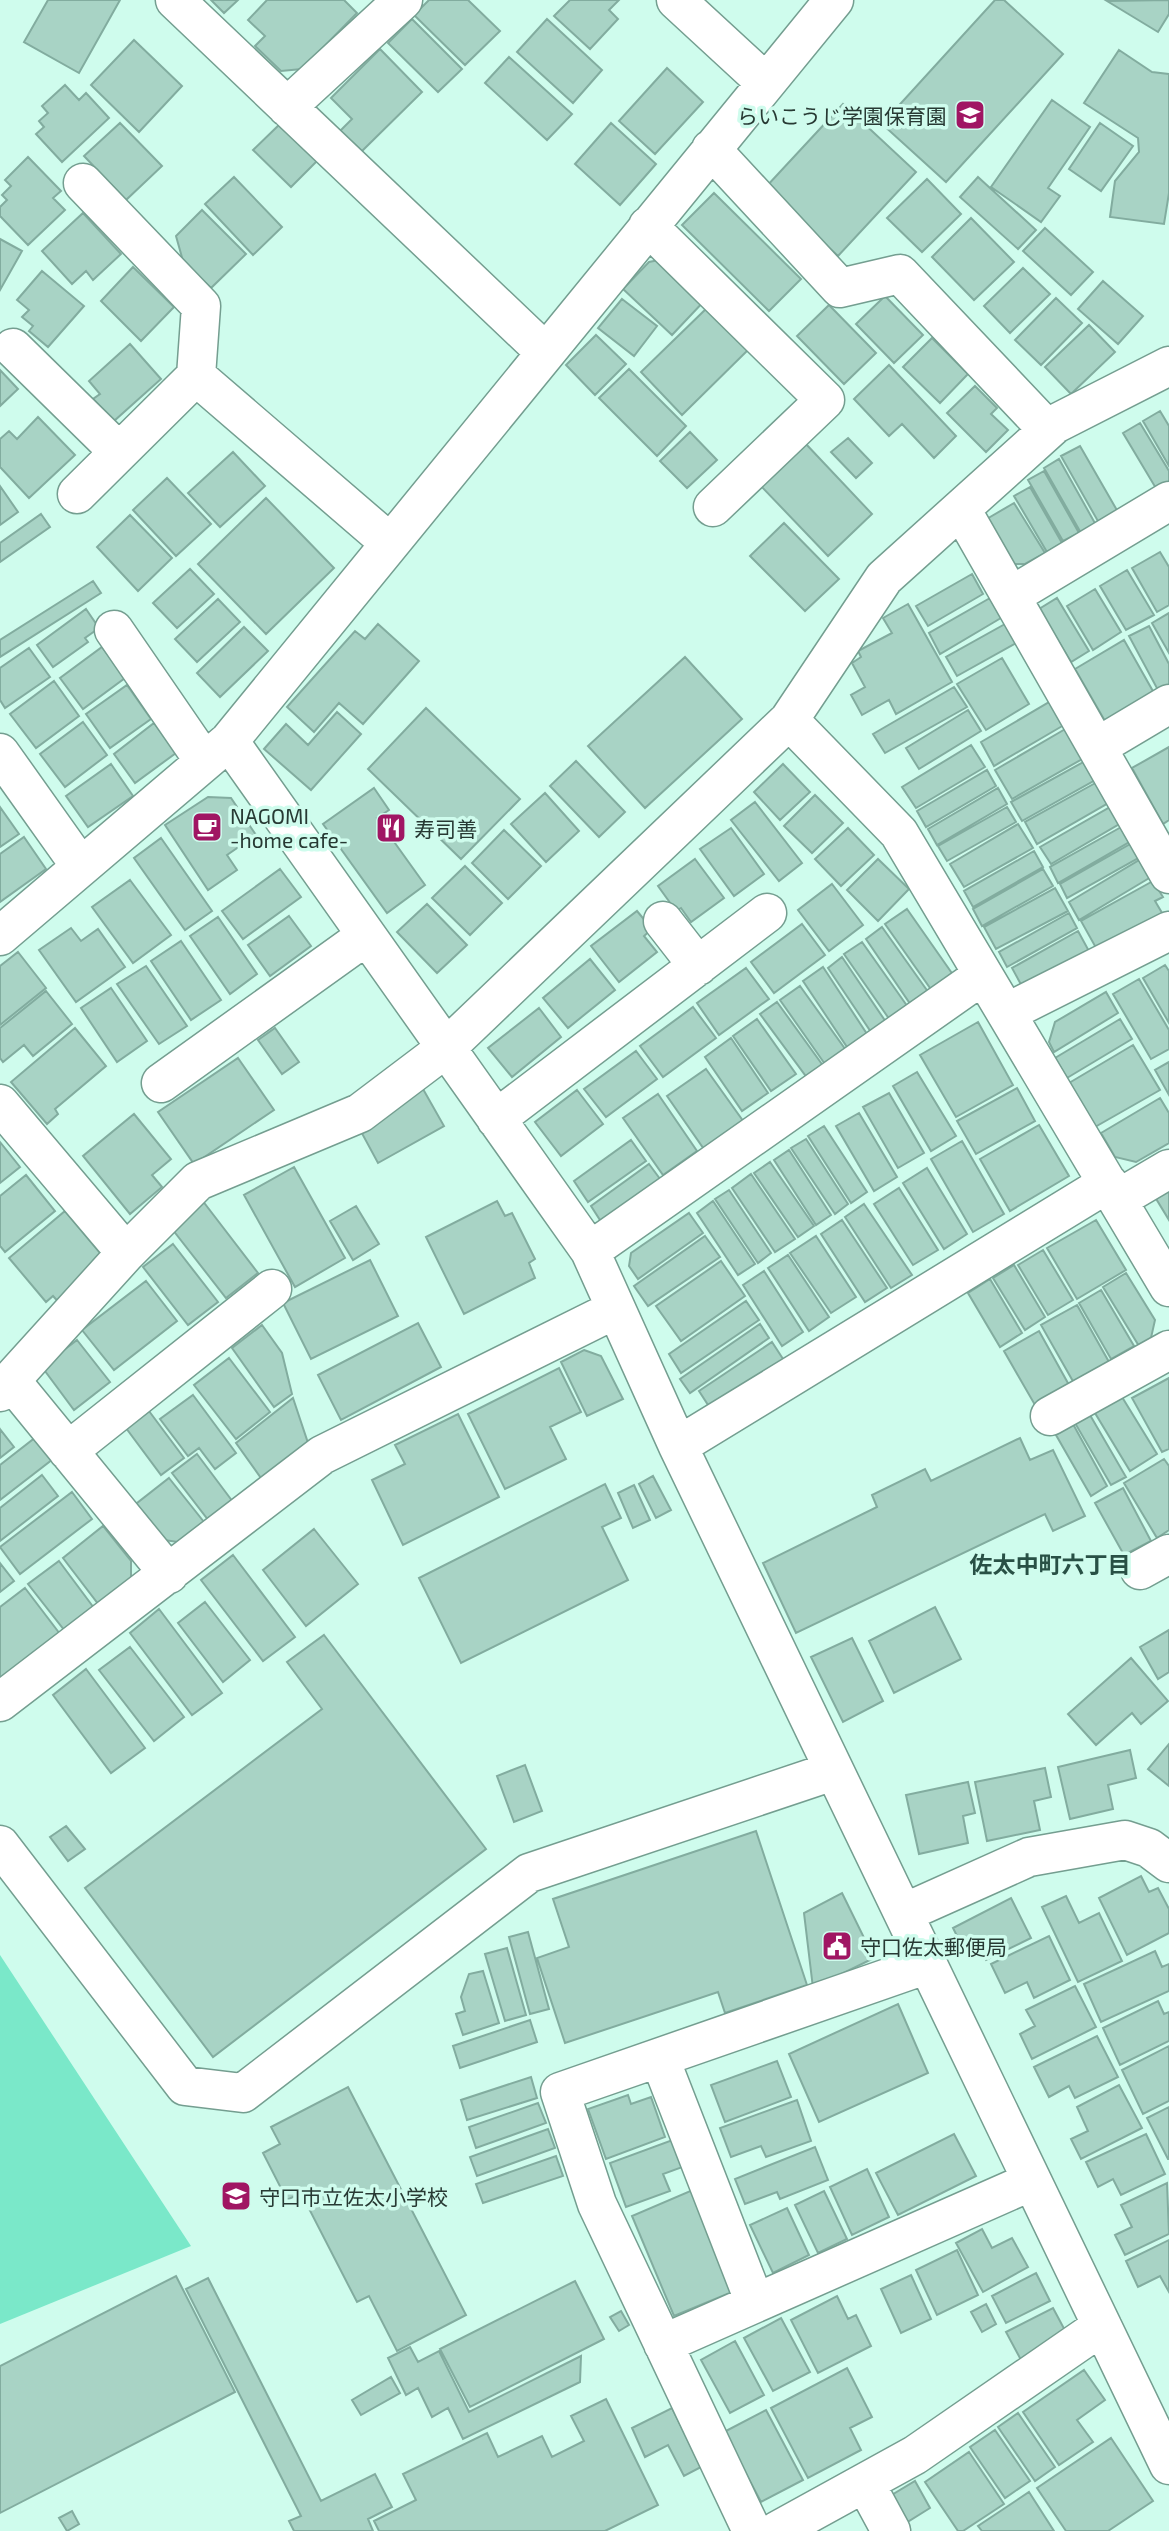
<svg xmlns="http://www.w3.org/2000/svg" width="1169" height="2531" viewBox="0 0 1169 2531" font-family="'Exo 2','Noto Sans JP',sans-serif">
<style>
.green{fill:#7ae8c9}
.building{fill:#a8d3c5;stroke:#82ac9f;stroke-width:2}
.lines{fill:none;stroke-linecap:round;stroke-linejoin:round}
.minor-casing{stroke:#749e90;stroke-width:41}
.minor{stroke:#fff;stroke-width:38}
.labels{text-anchor:middle;dominant-baseline:central;stroke-width:7;stroke-linejoin:round;paint-order:stroke}
.poi-label{font-size:21px;fill:#273933;stroke:#cffced;text-anchor:start}
.neighbourhood-label{font-size:23px;font-weight:bold;fill:#285045;stroke:#cffced}
</style>
<rect width="100%" height="100%" fill="#cffced"/>
<path class="green" d="M0 1955 191 2246 0 2324Z"/>
<path class="building" d="M48 0H120L79 73 24 42Z
M211 0H238L224 13Z
M267 0H344L357 13 302 69 281 71 255 46 265 36 248 20Z
M429 0H468L500 31 465 65 414 15Z
M570 0H619L609 10 618 19 590 49 554 16Z
M995 0H1004L1063 54 946 182 882 124Z
M1169 0V14L1158 32 1107 1Z
M412 19 462 69 438 92 388 43Z
M547 19 602 70 573 103 517 52Z
M134 40 182 86 139 132 91 85Z
M380 49 422 92 361 152 340 131 352 119 331 98Z
M1119 50 1152 72 1169 74V193L1164 224 1110 217 1115 181 1139 152 1138 138 1084 103Z
M509 57 572 114 547 140 485 83Z
M667 68 703 102 655 154 619 121Z
M65 85 79 100 86 93 109 118 62 162 36 134 44 127 39 121 48 113 42 106Z
M1052 100 1090 127 1048 188 1060 196 1041 222 991 187Z
M843 104 916 172 838 256 765 188Z
M120 123 162 166 126 200 84 156Z
M281 123 318 160 291 187 253 150Z
M611 123 656 164 620 205 575 164Z
M1100 123 1133 146 1101 191 1069 169Z
M28 157 61 191 53 198 65 210 28 245 0 216V207L7 200 2 195 11 186 5 180Z
M234 177 282 227 253 255 205 204Z
M978 177 1036 230 1018 249 960 197Z
M927 179 961 214 922 252 887 218Z
M714 193 801 279 769 311 682 225Z
M202 210 246 254 211 288 183 261 176 236Z
M83 213 121 254 93 280 86 271 72 284 42 251Z
M971 218 1014 262 974 300 932 257Z
M1045 228 1093 272 1071 295 1023 251Z
M0 239 22 251 0 290Z
M664 259 707 298 672 335 623 289 649 262Z
M133 267 174 307 141 341 101 301Z
M1023 268 1050 294 1010 333 984 306Z
M42 271 84 306 48 347 29 331 33 326 22 317 29 310 17 300Z
M1103 281 1143 316 1118 344 1078 309Z
M885 296 923 335 894 363 856 324Z
M1056 298 1082 323 1041 365 1015 340Z
M622 299 657 326 634 356 598 328Z
M829 305 876 353 844 384 797 336Z
M709 306 750 348 682 415 641 372Z
M1089 325 1115 352 1071 394 1045 367Z
M596 335 626 364 595 395 566 365Z
M932 338 968 374 940 403 903 367Z
M130 344 161 379 114 421 93 399 100 394 89 381Z
M889 365 956 436 934 458 902 424 889 436 854 399Z
M629 369 686 426 657 456 599 398Z
M0 370 18 389 0 406Z
M975 386 997 408 991 414 1008 430 986 452 947 413Z
M1160 411 1169 426V466L1143 421Z
M38 417 75 455 29 498 0 467V439L9 431 17 439Z
M1140 423 1169 471V483L1157 490 1123 433Z
M690 432 717 460 687 488 660 461Z
M848 438 872 463 856 478 831 452Z
M805 443 872 514 828 556 760 485Z
M1080 446 1118 512 1099 523 1061 456Z
M233 452 265 486 220 527 188 493Z
M1059 459 1096 525 1081 533 1044 468Z
M1044 471 1079 533 1063 541 1028 480Z
M167 478 211 524 176 556 133 510Z
M0 486 18 512 0 525Z
M1030 487 1062 543 1047 552 1014 496Z
M266 498 334 568 266 634 198 564Z
M1014 503 1045 553 1025 564H1012L985 520Z
M41 514 50 527 0 562V543Z
M130 515 172 558 138 591 97 547Z
M784 523 839 579 805 611 750 556Z
M1160 552 1169 567V605L1157 612 1132 568Z
M190 569 214 594 177 628 153 603Z
M1127 570 1154 615 1126 630 1100 586Z
M972 574 983 594 928 626 916 606Z
M93 581 101 593 0 657V640Z
M1095 589 1121 632 1093 650 1067 606Z
M990 598 1001 618 940 654 929 633Z
M1057 598 1089 651 1071 662 1039 609Z
M218 599 240 622 197 662 175 639Z
M908 604 952 682 896 714 889 700 862 715 851 695 865 687 852 663 861 657 858 651 892 633 883 618Z
M86 609 99 628 85 638 88 642 53 667 37 645Z
M1169 613V653L1152 623Z
M378 624 419 661 363 724 339 703 314 732 287 707 355 631 365 639Z
M1005 624 1016 643 957 676 946 657Z
M1149 626 1169 664V687L1159 692 1129 636Z
M244 627 268 651 220 697 197 673Z
M1124 640 1154 693 1105 721 1075 669Z
M102 647 125 678 83 709 60 678Z
M29 648 50 677 5 708 0 700V668Z
M685 657 742 719 645 808 588 746Z
M1002 658 1029 704 986 730 957 684Z
M54 681 79 716 36 748 10 714Z
M127 685 151 719 110 748 86 714Z
M954 687 967 707 885 753 873 734Z
M1051 701 1064 725 994 766 981 742Z
M426 708 520 799 461 859 368 769Z
M968 710 981 731 919 769 906 748Z
M337 712 361 734 311 790 264 749 286 724 308 745Z
M83 722 107 755 65 787 40 754Z
M154 723 176 753 135 783 114 754Z
M1067 728 1084 758 1012 799 995 770Z
M971 745 985 767 916 808 902 787Z
M1169 747V820L1163 824 1132 768Z
M1087 760 1097 779 1022 821 1011 802Z
M576 761 625 812 599 837 550 786Z
M111 764 133 796 88 827 66 796Z
M783 764 810 792 780 820 754 792Z
M987 770 996 786 926 827 917 811Z
M1099 781 1110 802 1037 844 1025 822Z
M374 788 389 810 377 818 425 885 387 913 323 824Z
M998 788 1007 804 937 845 928 829Z
M545 793 579 831 546 862 511 824Z
M815 795 843 823 812 853 784 826Z
M208 797 231 798 256 835 227 855 237 870 208 890 165 825Z
M755 802 802 863 779 881 731 820Z
M1112 806 1121 823 1051 864 1040 847Z
M0 807 19 834 0 847Z
M1007 807 1016 822 947 861 938 846Z
M1018 824 1033 848 964 887 950 864Z
M1123 826 1131 841 1058 883 1050 867Z
M731 828 764 874 734 896 700 849Z
M848 828 874 855 841 886 815 859Z
M504 830 541 866 508 899 472 863Z
M24 837 46 869 0 902V854Z
M161 838 212 911 185 930 134 858Z
M1132 843 1140 857 1067 898 1060 884Z
M1034 851 1043 867 973 907 964 891Z
M695 859 724 898 691 922 681 908 676 911 658 886Z
M878 859 909 889 878 921 847 890Z
M1141 859 1151 877 1079 920 1069 902Z
M465 866 502 903 470 935 432 898Z
M280 869 301 897 243 939 222 911Z
M1043 869 1053 886 982 926 973 909Z
M130 880 171 935 133 963 92 907Z
M1153 881 1163 897 1155 901 1165 918 1100 955 1081 921Z
M832 884 863 925 829 951 798 910Z
M1055 888 1068 911 996 949 984 927Z
M427 904 467 945 437 973 397 932Z
M907 909 956 979 935 995 885 924Z
M637 911 652 929 644 936 657 952 619 982 591 946Z
M1069 913 1077 928 1007 967 999 952Z
M289 916 311 946 270 976 248 945Z
M218 917 257 974 230 994 190 936Z
M802 924 825 955 774 993 751 962Z
M882 927 931 996 913 1008 866 939Z
M71 928 81 941 98 929 125 967 76 1002 39 950Z
M1078 931 1090 953 1024 990 1012 968Z
M181 941 221 1000 191 1020 151 961Z
M862 942 910 1010 892 1023 844 954Z
M18 952 46 988 0 1025V966Z
M842 957 888 1025 873 1035 828 968Z
M590 959 615 990 568 1028 543 998Z
M1165 965 1169 971V1023L1143 978Z
M146 966 187 1026 159 1044 117 984Z
M823 967 869 1037 849 1050 803 981Z
M746 968 769 999 719 1035 697 1003Z
M1139 979 1169 1030V1049L1151 1059 1113 994Z
M800 986 848 1053 827 1067 780 1000Z
M111 988 147 1041 117 1062 81 1008Z
M46 991 72 1024 33 1056 24 1045 3 1062 0 1058V1028Z
M1106 992 1118 1013 1054 1052 1049 1042 1055 1022Z
M777 1002 824 1067 808 1079 760 1014Z
M693 1007 716 1038 663 1077 640 1046Z
M539 1008 561 1037 512 1077 488 1048Z
M757 1019 796 1074 771 1091 733 1036Z
M1120 1019 1132 1039 1067 1078 1055 1058Z
M978 1022 1013 1085 956 1117 920 1055Z
M75 1028 106 1066 55 1109 58 1114 47 1124 11 1082Z
M275 1028 299 1062 282 1074 258 1040Z
M731 1038 768 1093 742 1111 705 1057Z
M1133 1045 1160 1090 1095 1127 1069 1083Z
M636 1051 657 1079 606 1117 584 1089Z
M238 1058 274 1110 194 1164 158 1112Z
M1169 1062V1095L1155 1070Z
M706 1069 746 1125 706 1152 667 1096Z
M917 1072 956 1136 931 1151 893 1086Z
M1017 1088 1035 1121 976 1154 957 1121Z
M423 1089 444 1126 378 1163 358 1126Z
M577 1090 603 1124 561 1156 535 1122Z
M889 1093 924 1153 898 1168 863 1107Z
M658 1094 697 1151 663 1175 623 1118Z
M1160 1098 1169 1113V1143L1136 1162 1115 1157 1101 1133Z
M859 1113 897 1177 874 1191 836 1126Z
M134 1114 171 1159 152 1175 162 1187 130 1214 83 1156Z
M1039 1125 1069 1176 1010 1211 980 1159Z
M824 1126 867 1192 851 1203 808 1136Z
M806 1139 848 1204 835 1214 791 1148Z
M631 1140 646 1161 588 1202 574 1181Z
M962 1141 1004 1214 973 1232 931 1159Z
M0 1142 20 1167 0 1183Z
M789 1150 831 1215 816 1225 774 1160Z
M770 1162 814 1226 798 1237 754 1173Z
M649 1164 663 1183 610 1222 600 1220 591 1206Z
M294 1167 345 1258 295 1287 244 1195Z
M927 1168 967 1234 944 1249 903 1183Z
M751 1174 795 1239 775 1252 732 1188Z
M26 1175 55 1211 5 1252 0 1246V1196Z
M899 1188 938 1250 913 1265 874 1204Z
M1169 1188V1220L1155 1197Z
M729 1190 771 1253 758 1263 715 1199Z
M202 1200 258 1273 226 1298 169 1225Z
M497 1201 505 1216 512 1213 535 1259 529 1263 535 1278 464 1314 426 1237Z
M713 1201 755 1264 738 1275 697 1213Z
M864 1204 912 1275 891 1288 845 1217Z
M356 1206 379 1244 353 1260 330 1221Z
M65 1211 106 1260 62 1306 53 1296 46 1302 9 1258Z
M689 1213 703 1233 638 1279 629 1266 631 1253Z
M842 1220 887 1288 865 1302 821 1234Z
M1096 1220 1126 1270 1077 1299 1047 1248Z
M705 1236 720 1257 648 1306 634 1286Z
M816 1236 856 1297 831 1313 790 1253Z
M173 1244 218 1302 188 1325 143 1267Z
M1043 1250 1073 1300 1048 1315 1018 1265Z
M788 1255 829 1317 809 1331 768 1268Z
M370 1260 398 1316 311 1359 283 1303Z
M721 1261 745 1296 681 1341 656 1306Z
M1014 1265 1045 1317 1025 1330 993 1278Z
M764 1271 803 1332 782 1346 743 1285Z
M1126 1273 1155 1320 1151 1338 1139 1346 1103 1287Z
M990 1279 1022 1333 1000 1347 968 1293Z
M146 1281 177 1321 114 1370 82 1330Z
M1101 1290 1134 1346 1111 1359 1079 1303Z
M746 1301 759 1320 681 1373 669 1354Z
M1077 1305 1109 1362 1074 1383 1041 1325Z
M418 1323 441 1367 341 1420 318 1375Z
M760 1324 769 1338 690 1393 680 1379Z
M262 1325 282 1353 292 1394 274 1407 232 1348Z
M1039 1331 1069 1385 1035 1405 1004 1351Z
M77 1340 110 1382 74 1410 42 1367Z
M772 1342 785 1362 712 1411 699 1391Z
M584 1350 601 1356 623 1399 587 1416 561 1362Z
M229 1358 270 1412 236 1439 194 1385Z
M559 1368 581 1412 550 1427 566 1459 505 1489 468 1414Z
M1169 1378V1449L1162 1452 1132 1398Z
M193 1395 236 1453 215 1469 199 1448 188 1456 160 1419Z
M1122 1397 1157 1454 1130 1471 1095 1413Z
M293 1398 308 1443 261 1478 236 1443Z
M146 1407 184 1458 161 1475 123 1424Z
M458 1414 499 1497 403 1545 372 1480 405 1464 395 1445Z
M1090 1415 1126 1477 1111 1485 1075 1423Z
M1073 1424 1107 1486 1091 1496 1056 1435Z
M0 1429 14 1447 0 1458Z
M36 1437 53 1459 0 1500V1465Z
M1020 1438 1030 1460 1053 1450 1085 1516 1053 1531 1045 1514 796 1633 763 1563 877 1507 872 1495 925 1469 931 1481Z
M197 1454 233 1502 209 1521 172 1473Z
M1164 1459 1169 1466V1530L1157 1538 1124 1483Z
M42 1475 58 1496 0 1541V1508Z
M653 1476 671 1510 656 1518 639 1484Z
M169 1478 204 1522 178 1542 157 1539 132 1507Z
M605 1484 621 1518 602 1527 628 1580 461 1663 419 1578Z
M634 1485 650 1520 633 1528 618 1493Z
M1123 1488 1151 1541 1124 1555 1095 1503Z
M72 1492 92 1519 20 1574 0 1547Z
M103 1526 131 1561V1581L99 1605 63 1558Z
M314 1529 358 1584 306 1626 263 1570Z
M233 1555 295 1637 263 1661 201 1580Z
M59 1561 94 1608 65 1631 28 1584Z
M0 1563 14 1581 0 1592Z
M25 1588 60 1634 0 1679V1607Z
M205 1602 250 1660 223 1682 178 1623Z
M935 1607 961 1659 894 1693 869 1641Z
M159 1609 222 1693 192 1715 130 1633Z
M1169 1630V1672L1158 1679 1140 1647Z
M324 1635 486 1849 213 2057 85 1888 322 1709 287 1662Z
M852 1638 883 1701 843 1722 811 1657Z
M130 1647 184 1717 154 1741 99 1670Z
M1131 1658 1168 1701 1141 1724 1132 1713 1096 1745 1068 1714Z
M86 1669 145 1748 111 1773 53 1695Z
M1169 1744V1786L1148 1769Z
M1130 1750 1136 1778 1108 1785 1113 1809 1070 1819 1058 1767Z
M525 1765 542 1811 514 1822 497 1776Z
M1045 1768 1051 1797 1034 1801 1040 1830 987 1841 975 1782Z
M968 1782 975 1813 963 1816 968 1843 919 1854 906 1795Z
M66 1826 85 1849 68 1861 50 1837Z
M756 1831 807 1985 725 2013 718 1992 565 2043 537 1958 569 1947 553 1899Z
M1141 1876 1149 1892 1158 1888 1169 1909V1933L1127 1955 1099 1898Z
M842 1893 874 1958 813 1988 804 1913Z
M1066 1896 1079 1923 1099 1913 1122 1961 1078 1982 1042 1907Z
M1011 1898 1031 1938 986 1960 978 1944 965 1952 953 1928Z
M528 1932 549 2009 530 2014 509 1937Z
M1049 1936 1070 1980 1034 1998 1027 1982 1005 1993 991 1964Z
M507 1948 526 2015 505 2021 485 1954Z
M1155 1951 1162 1967 1169 1964V1991L1101 2022 1084 1984Z
M483 1971 499 2023 463 2035 456 2014 465 2011 461 1997 469 1974Z
M1075 1986 1096 2027 1032 2059 1020 2034 1035 2026 1026 2010Z
M1158 2001 1164 2014 1169 2012V2041L1120 2065 1103 2028Z
M898 2004 928 2073 819 2122 789 2054Z
M530 2020 537 2042 460 2068 453 2046Z
M1097 2036 1118 2077 1075 2098 1069 2086 1049 2097 1034 2067Z
M1169 2046V2101L1143 2114 1122 2070Z
M777 2061 791 2097 725 2122 711 2085Z
M531 2077 537 2098 467 2120 461 2100Z
M1119 2085 1142 2128 1081 2159 1071 2139 1088 2131 1077 2107Z
M348 2087 466 2315 397 2351 369 2296 357 2302 301 2193 287 2200 263 2153 280 2144 271 2127Z
M628 2095 631 2104 651 2097 665 2137 606 2159 588 2109Z
M797 2100 811 2141 766 2157 761 2146 731 2157 720 2128Z
M538 2103 546 2123 476 2148 469 2127Z
M1169 2107V2159H1168L1147 2118Z
M548 2129 555 2148 477 2176 470 2157Z
M954 2134 976 2176 898 2215 876 2173Z
M1146 2134 1165 2174 1121 2195 1113 2179 1098 2187 1086 2162Z
M678 2138 688 2165 663 2174 670 2191 626 2207 610 2163Z
M815 2147 828 2180 780 2199 777 2192 745 2204 735 2179Z
M556 2156 563 2176 483 2203 476 2184Z
M867 2169 889 2217 852 2235 830 2187Z
M1167 2183 1169 2234 1125 2255 1115 2235 1132 2227 1121 2205Z
M695 2189 737 2290 674 2316 632 2216Z
M824 2191 847 2239 818 2253 795 2205Z
M787 2208 809 2255 773 2273 750 2225Z
M982 2229 992 2248 1012 2238 1028 2267 983 2292 956 2243Z
M1169 2240V2292L1160 2276 1138 2287 1126 2261Z
M957 2250 978 2295 937 2315 916 2270Z
M1036 2273 1050 2301 1006 2323 992 2296Z
M911 2275 931 2319 901 2333 881 2289Z
M176 2276 235 2392 0 2513V2366Z
M208 2278 321 2501 375 2474 392 2507 368 2519 373 2531H294L289 2521 301 2516 186 2289Z
M575 2281 604 2339 470 2407 440 2349Z
M837 2296 848 2319 856 2315 871 2346 818 2373 791 2320Z
M986 2304 996 2324 982 2332 971 2312Z
M1053 2308 1068 2336 1021 2360 1006 2332Z
M621 2311 629 2325 619 2331 610 2317Z
M781 2318 810 2372 773 2391 744 2338Z
M735 2341 764 2395 730 2413 701 2360Z
M410 2347 418 2362 439 2351 469 2412 581 2356 580 2382 463 2439 448 2408 432 2417 418 2388 406 2395 388 2358Z
M847 2368 872 2417 850 2428 861 2450 808 2478 771 2408Z
M1084 2370 1105 2400 1077 2420 1093 2442 1059 2465 1023 2412Z
M391 2377 400 2393 361 2415 352 2400Z
M606 2399 658 2505 605 2531H379L374 2521 416 2500 403 2474 487 2433 498 2457 542 2436 552 2457 584 2441 571 2416Z
M672 2408 701 2467 684 2476 668 2445 645 2457 632 2428Z
M766 2410 803 2480 761 2502 724 2432Z
M1018 2413 1055 2467 1035 2481 998 2427Z
M995 2430 1030 2481 1005 2498 970 2447Z
M1111 2438 1153 2501 1108 2531H1066L1037 2488Z
M969 2452 1004 2504 963 2531H958L925 2482Z
M915 2481 930 2508 901 2526 885 2499Z
M1029 2492 1054 2531H982L978 2526Z
M72 2511 79 2524 67 2531 59 2518Z"/>
<g class="lines">
<g class="minor-casing">
<path id="minor" d="M175 0 545 352
M676 0 766 83
M287 107 403 0
M711 149 840 288 900 274 1048 430
M83 183 201 306 196 376
M648 226 825 400 713 507
M13 348 119 452
M77 494 196 376 390 543
M961 509 1169 874
M1011 596 1169 501
M114 630 204 761
M789 720 899 833 1169 1287
M229 741 590 1251 678 1446 1169 2465
M1097 747 1169 704
M0 753 81 867
M663 921 698 966
M0 936 229 741 834 0
M1006 1013 1169 931
M161 1083 366 936
M0 1104 126 1253
M496 1119 767 913
M1118 1199 1169 1169
M590 1251 983 975
M12 1382 169 1574
M0 1392 126 1253 198 1181 360 1113 446 1048 789 720 884 578 1055 424 1169 366
M1050 1416 1169 1350
M678 1446 1108 1183
M68 1451 272 1289
M1140 1570 1169 1554
M0 1702 322 1455 616 1309
M0 1845 185 2086 243 2093 529 1873 833 1771
M904 1913 1029 1857 1125 1840 1149 1848 1169 1863
M660 2059 755 2303
M663 2344 1032 2181
M865 2483 891 2531
M752 2531 597 2204 560 2092 928 1964
M777 2531 915 2455 1102 2326"/>
</g>
<use href="#minor" class="minor"/>
</g>
<defs>
<g id="school-square" transform="scale(1.575)"><rect x="-9" y="-9" width="18" height="18" rx="4" fill="#a01663" stroke="#cffced"/><path d="M0-5L7-2L0 1L-7-2ZM-4 1L0 2.5L4 1V4Q0 6-4 4Z" fill="#fff"/></g>
<g id="cafe-square" transform="scale(1.575)"><rect x="-9" y="-9" width="18" height="18" rx="4" fill="#a01663" stroke="#cffced"/><path d="M-5.5-4.5H6V0H3Q3 3.5 0 3.5H-2.5Q-5.5 3.5-5.5 0ZM3-3.2v2h1.7v-2ZM-6 4.5H4V6H-6Z" fill="#fff"/></g>
<g id="restaurant-square" transform="scale(1.575)"><rect x="-9" y="-9" width="18" height="18" rx="4" fill="#a01663" stroke="#cffced"/><path d="M-5-6h1v4h1v-4h1v4h1v-4h1v5L-1.5 .5V6h-2V.5L-5-1ZM5-6V6H3V1.5H1.5Q1.5-4 5-6Z" fill="#fff"/></g>
<g id="civic-square" transform="scale(1.575)"><rect x="-9" y="-9" width="18" height="18" rx="4" fill="#a01663" stroke="#cffced"/><path d="M-.6-6.5H3V-4.5H.6V-3L4-1V1h2V6H-6V1h2V-1L-.6-3ZM-1.2 2.5V6h2.4V2.5Z" fill="#fff"/></g>
</defs>
<g fill-rule="evenodd">
<use href="#school-square" x="970" y="115"/>
<use href="#cafe-square" x="207" y="827"/>
<use href="#restaurant-square" x="391" y="828"/>
<use href="#civic-square" x="837" y="1946"/>
<use href="#school-square" x="236" y="2196"/>
</g>
<g class="labels">
<g class="poi-label">
<text x="947" y="115" text-anchor="end">らいこうじ学園保育園</text>
<text x="230" y="815">NAGOMI<tspan x="230" dy="24">-home cafe-</tspan></text>
<text x="414" y="828">寿司善</text>
<text x="860" y="1946">守口佐太郵便局</text>
<text x="259" y="2196">守口市立佐太小学校</text>
</g>
<g class="neighbourhood-label">
<text x="1050" y="1564">佐太中町六丁目</text>
</g>
</g>
</svg>
